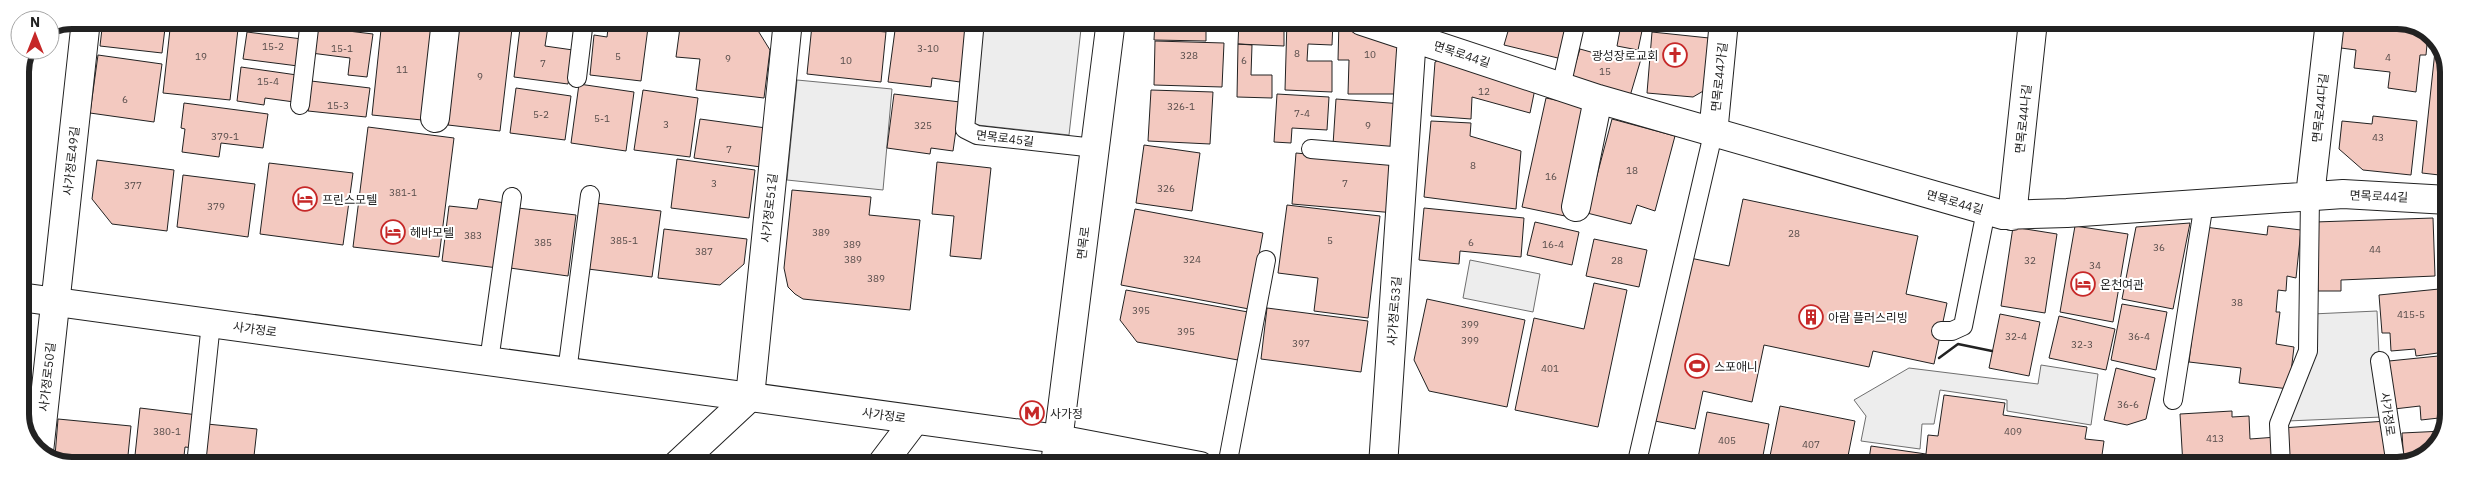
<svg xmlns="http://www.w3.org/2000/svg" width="2469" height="486" viewBox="0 0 2469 486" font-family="'IBM Plex Sans','Noto Sans KR',sans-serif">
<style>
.parking{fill:#ededed;stroke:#6f6f6f}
.building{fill:#f3c9c0;stroke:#222}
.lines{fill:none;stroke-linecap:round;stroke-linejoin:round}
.service-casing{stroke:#222;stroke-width:20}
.minor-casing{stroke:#222;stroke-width:30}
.tertiary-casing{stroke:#222;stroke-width:30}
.secondary-casing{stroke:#222;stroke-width:30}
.service{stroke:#fff;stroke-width:18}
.minor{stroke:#fff;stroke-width:28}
.tertiary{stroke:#fff;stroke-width:28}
.secondary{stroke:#fff;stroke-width:28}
.wall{stroke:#222;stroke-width:2.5}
.labels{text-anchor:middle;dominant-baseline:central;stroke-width:4;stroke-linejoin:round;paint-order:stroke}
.number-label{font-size:10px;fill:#564c4a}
.street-label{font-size:12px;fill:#222;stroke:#fff}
.poi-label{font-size:12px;fill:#222;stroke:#fff;text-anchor:start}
.rim{fill:none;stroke:#222;stroke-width:6}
</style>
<rect width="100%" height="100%" fill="#fff"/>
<path class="parking" d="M980 20H1082L1069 135 968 124Z
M797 80 892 89 883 190 787 180Z
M1470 260 1540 274 1533 312 1463 298Z
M2377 311 2382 417 2287 421 2314 360 2312 314Z
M2041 365 2098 374 2091 425 2007 411V400L1940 390 1934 424H1922L1920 449 1861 441 1866 416 1854 400 1909 368 2038 384Z"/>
<path class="building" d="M103 20H166L162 53 100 46Z
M171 20H239L230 100 163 93Z
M331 20H376V26Z
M382 20 433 23 422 120 372 115Z
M460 20H513L500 131 448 125Z
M521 20H549L545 46 573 50 568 84 514 77Z
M609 20H649L641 81 590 75 594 35 607 37Z
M681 20 757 29 770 50 764 98 696 90 700 59 676 57Z
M1155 20H1236V29L1206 28V41L1154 40Z
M1239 20H1284V46L1238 44Z
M1287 20 1333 21 1332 45 1308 44 1307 61H1332V92L1285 90Z
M1339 21 1389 34 1402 49 1401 94H1348L1349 60H1338Z
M1466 21H1502L1501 31 1466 26Z
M1511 21H1572L1562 59 1504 45Z
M1588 21H1644L1638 50 1617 46 1620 30 1587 23Z
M2368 21H2407L2418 27Z
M896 23 966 31 960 82 932 78 931 87 888 82Z
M812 25 886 32 881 82 807 74Z
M2343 25 2428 34 2426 55H2420L2416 92 2388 88 2390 72 2354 68 2356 50 2341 48Z
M315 27 373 34 367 77 348 75 350 58 311 53Z
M247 32 302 39 298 66 243 59Z
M1652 32 1709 38 1705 90 1693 97 1647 93Z
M1155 41 1224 43 1222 87 1154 85Z
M1238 44 1252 45 1251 75H1272V98L1237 97Z
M1580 49 1616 59 1618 53 1641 59 1630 96 1571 78Z
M2435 51 2442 52 2449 65 2448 176 2422 173Z
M98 55 162 64 154 122 90 113Z
M1449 55 1536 84 1530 113 1472 97 1471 119 1431 116 1435 62Z
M241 67 297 75 294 102 265 98 264 105 237 101Z
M311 81 370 88 366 117 308 111Z
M579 84 634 92 626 151 571 143Z
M516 88 571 96 565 140 510 133Z
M643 90 698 98 690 157 634 150Z
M1151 90 1213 92 1210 144 1148 141Z
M894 94 960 102 953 151 931 148 930 154 887 148Z
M1277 94 1329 97 1327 130 1292 128 1291 143 1274 142Z
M1546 98 1589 107 1565 216 1522 207Z
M1336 99 1403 104 1399 151 1333 145Z
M184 103 268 114 263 148 221 143 219 157 182 152 185 129 181 128Z
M2373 116 2417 121 2411 175 2363 170 2339 149 2342 121 2372 124Z
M700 119 766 128 761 167 694 158Z
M1612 119 1675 136 1655 211 1637 205 1631 224 1587 213Z
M1431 121 1471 123 1470 136 1521 151 1516 209 1424 197Z
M368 127 454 138 439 257 353 247Z
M1144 145 1200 153 1192 211 1136 203Z
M1296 153 1399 163 1395 213 1292 204Z
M677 159 755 170 749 218 671 208Z
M97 160 174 170 167 231 112 224 92 199Z
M937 162 991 168 981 259 950 256 954 216 932 214Z
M269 163 353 173 343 245 260 234Z
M183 175 255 184 248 237 177 227Z
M792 190 871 197 869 215 920 220 910 310 803 299 795 294 788 287 784 268Z
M479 199 505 203 498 268 442 261 449 206 477 209Z
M1743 199 1918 236 1906 294 1947 303 1934 364 1873 351 1869 367 1764 345 1752 402 1703 391 1695 429 1655 421 1690 258 1729 266Z
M596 203 661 211 652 277 588 269Z
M1287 205 1380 216 1368 318 1314 311 1318 278 1278 273Z
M518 208 576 215 568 276 510 268Z
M1424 208 1524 218 1521 257 1460 251 1459 264 1419 260Z
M1135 209 1263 233 1249 309 1121 285Z
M2433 218 2435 276 2341 280V291H2318L2315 222Z
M1535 222 1579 232 1572 265 1527 255Z
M2190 223 2173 309 2122 299 2136 227Z
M2075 226 2128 234 2113 322 2060 312Z
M2268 226 2301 230 2296 278 2287 276 2286 291 2278 290 2276 312H2280L2276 344 2294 347 2289 389 2239 383 2241 368 2189 362 2205 227 2267 235Z
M2013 227 2057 234 2045 313 2001 306Z
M664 229 747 239 744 264 720 285 658 278Z
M1594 239 1647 250 1639 287 1586 276Z
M1594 283 1627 290 1598 427 1515 410 1534 318 1584 329Z
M2439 289 2445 352 2416 356 2415 349 2391 351 2390 333H2382L2379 295Z
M1126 290 1248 312 1238 360 1137 342 1120 320Z
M1427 299 1525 320 1507 407 1429 391 1414 360Z
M2122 304 2167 312 2156 370 2111 360Z
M1267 308 1368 321 1361 372 1261 359Z
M2000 314 2040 322 2029 376 1989 368Z
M2059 316 2115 329 2106 370 2049 358Z
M2448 355V417L2421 420 2420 406 2394 409 2389 361Z
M2116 368 2155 378 2146 419 2127 425 2104 420Z
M1944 395 2005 403 2003 415 2087 427 2085 439 2104 441 2101 462 2126 466H1868L1871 446 1926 454 1928 435 1938 436Z
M1780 406 1855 421 1846 466H1768Z
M140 408 198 415 194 448 185 447 183 465H134Z
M2232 411V417L2249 416 2250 439 2277 437 2279 466H2183L2180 414Z
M1707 412 1769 424 1761 466H1711L1697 463Z
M58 419 131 426 127 465H74L75 458 55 456Z
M2387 421 2390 466H2284L2281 428Z
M207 424 257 429 253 465H203Z
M2444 431 2431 453 2404 464 2402 433Z"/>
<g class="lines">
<g class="service-casing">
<path id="service" d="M975 20 965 129 977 135 1095 148
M577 78 584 20
M1561 87 1576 21
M300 105 310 20
M1311 149 1404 157
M1941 331H1952L1963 326 1986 211
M489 361 512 197
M2380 361 2396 466
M567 372 590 195
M2173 400 2204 203
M196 465 211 323
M1227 466 1266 260
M1636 466 1713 134
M2281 466 2279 424 2308 351 2310 196"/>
</g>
<g class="minor-casing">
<path id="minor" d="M1362 21 1598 99 2003 215 2067 213 2343 194 2448 200
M435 118 446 20
M1713 134 1724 21
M2310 196 2330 21
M1576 207 1598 99
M2012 216 2033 21
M39 452 86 20
M677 465 750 397 788 20
M881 465 915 420
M1383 466 1413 21"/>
</g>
<g class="tertiary-casing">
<path id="tertiary" d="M1055 465 1111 20"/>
</g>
<g class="secondary-casing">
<path id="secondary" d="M20 297 1058 439 1200 466"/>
</g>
<use href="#service" class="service"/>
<use href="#minor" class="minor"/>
<use href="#tertiary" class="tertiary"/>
<use href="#secondary" class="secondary"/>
<path class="wall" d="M1939 358 1958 344 1992 351"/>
</g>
<defs>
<g id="church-ring" transform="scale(1.25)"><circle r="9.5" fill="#fff" stroke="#c62828" stroke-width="1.5"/><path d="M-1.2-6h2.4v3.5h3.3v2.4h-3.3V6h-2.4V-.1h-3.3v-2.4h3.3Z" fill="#c62828"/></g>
<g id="hotel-ring" transform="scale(1.25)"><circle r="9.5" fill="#fff" stroke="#c62828" stroke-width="1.5"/><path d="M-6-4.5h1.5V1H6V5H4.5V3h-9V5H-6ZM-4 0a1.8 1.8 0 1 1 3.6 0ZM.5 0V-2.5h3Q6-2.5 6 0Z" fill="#c62828"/></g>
<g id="building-ring" transform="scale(1.25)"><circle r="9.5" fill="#fff" stroke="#c62828" stroke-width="1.5"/><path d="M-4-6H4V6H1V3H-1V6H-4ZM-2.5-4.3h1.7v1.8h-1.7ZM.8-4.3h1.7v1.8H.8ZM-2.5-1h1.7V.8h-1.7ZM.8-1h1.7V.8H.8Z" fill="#c62828"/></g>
<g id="stadium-ring" transform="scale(1.25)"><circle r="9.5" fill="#fff" stroke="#c62828" stroke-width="1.5"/><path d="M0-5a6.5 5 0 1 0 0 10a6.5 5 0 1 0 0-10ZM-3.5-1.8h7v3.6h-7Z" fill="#c62828"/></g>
<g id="metro-ring" transform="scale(1.25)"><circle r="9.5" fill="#fff" stroke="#c62828" stroke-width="1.5"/><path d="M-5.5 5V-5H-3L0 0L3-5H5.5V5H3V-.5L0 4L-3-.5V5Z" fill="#c62828"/></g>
</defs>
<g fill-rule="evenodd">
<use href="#church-ring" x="1675" y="55"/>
<use href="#hotel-ring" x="305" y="199"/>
<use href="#hotel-ring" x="393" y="232"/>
<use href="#hotel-ring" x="2083" y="284"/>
<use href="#building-ring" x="1811" y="317"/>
<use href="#stadium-ring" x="1697" y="366"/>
<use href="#metro-ring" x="1032" y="413"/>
</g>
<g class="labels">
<g class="number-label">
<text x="273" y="46">15-2</text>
<text x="342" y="48">15-1</text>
<text x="928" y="48">3-10</text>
<text x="1297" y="53">8</text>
<text x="1370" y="54">10</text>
<text x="1189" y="55">328</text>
<text x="201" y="56">19</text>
<text x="618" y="56">5</text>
<text x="2388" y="57">4</text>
<text x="728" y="58">9</text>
<text x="846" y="60">10</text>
<text x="1244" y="60">6</text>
<text x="543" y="63">7</text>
<text x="402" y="69">11</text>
<text x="1605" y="71">15</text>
<text x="480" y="76">9</text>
<text x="268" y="81">15-4</text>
<text x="1484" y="91">12</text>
<text x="125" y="99">6</text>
<text x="338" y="105">15-3</text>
<text x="1181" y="106">326-1</text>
<text x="1302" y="113">7-4</text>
<text x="541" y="114">5-2</text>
<text x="602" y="118">5-1</text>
<text x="666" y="124">3</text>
<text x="923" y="125">325</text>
<text x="1368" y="125">9</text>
<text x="225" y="136">379-1</text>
<text x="2378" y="137">43</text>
<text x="729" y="149">7</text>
<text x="1473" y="165">8</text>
<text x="1632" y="170">18</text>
<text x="1551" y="176">16</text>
<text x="714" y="183">3</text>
<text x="1345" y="183">7</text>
<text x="133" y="185">377</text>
<text x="1166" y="188">326</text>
<text x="403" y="192">381-1</text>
<text x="216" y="206">379</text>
<text x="821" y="232">389</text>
<text x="1794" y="233">28</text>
<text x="473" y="235">383</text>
<text x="624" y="240">385-1</text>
<text x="1330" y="240">5</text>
<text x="543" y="242">385</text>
<text x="1471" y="242">6</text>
<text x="852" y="244">389</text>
<text x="1553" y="244">16-4</text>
<text x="2159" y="247">36</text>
<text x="2375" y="249">44</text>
<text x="704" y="251">387</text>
<text x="853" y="259">389</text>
<text x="1192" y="259">324</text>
<text x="1617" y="260">28</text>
<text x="2030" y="260">32</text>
<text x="2095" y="265">34</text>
<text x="876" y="278">389</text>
<text x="2237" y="302">38</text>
<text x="1141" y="310">395</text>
<text x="2411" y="314">415-5</text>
<text x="1470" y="324">399</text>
<text x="1186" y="331">395</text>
<text x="2016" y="336">32-4</text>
<text x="2139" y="336">36-4</text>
<text x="1470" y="340">399</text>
<text x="1301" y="343">397</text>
<text x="2082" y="344">32-3</text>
<text x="1550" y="368">401</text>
<text x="2128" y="404">36-6</text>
<text x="167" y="431">380-1</text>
<text x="2013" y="431">409</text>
<text x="2215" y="438">413</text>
<text x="1727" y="440">405</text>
<text x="1811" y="444">407</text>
</g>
<g class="street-label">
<text transform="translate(1462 54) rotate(18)">면목로44길</text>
<text transform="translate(1719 77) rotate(-84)">면목로44가길</text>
<text transform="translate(2320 108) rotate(-84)">면목로44다길</text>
<text transform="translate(2023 119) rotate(-84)">면목로44나길</text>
<text transform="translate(1005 138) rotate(7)">면목로45길</text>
<text transform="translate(71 161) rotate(-84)">사가정로49길</text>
<text transform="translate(2379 196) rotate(2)">면목로44길</text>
<text transform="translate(1955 202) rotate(16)">면목로44길</text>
<text transform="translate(769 208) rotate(-84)">사가정로51길</text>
<text transform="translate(1083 243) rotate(-83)">면목로</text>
<text transform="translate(1394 311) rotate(-86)">사가정로53길</text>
<text transform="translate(255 329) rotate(8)">사가정로</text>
<text transform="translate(47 377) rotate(-84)">사가정로50길</text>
<text transform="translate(2388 414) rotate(82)">사가정로</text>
<text transform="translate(884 415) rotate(8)">사가정로</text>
</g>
<g class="poi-label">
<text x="1658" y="55" text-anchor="end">광성장로교회</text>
<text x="322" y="199">프린스모텔</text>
<text x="410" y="232">헤바모텔</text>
<text x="2100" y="284">온천여관</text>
<text x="1828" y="317">아람 플러스리빙</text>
<text x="1714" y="366">스포애니</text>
<text x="1050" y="413">사가정</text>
</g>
</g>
<path d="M0 0H2469V486H0ZM72 29H2397A43 43 0 0 1 2440 72V414A43 43 0 0 1 2397 457H72A43 43 0 0 1 29 414V72A43 43 0 0 1 72 29Z" fill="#fff" fill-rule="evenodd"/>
<path class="rim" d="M72 29H2397A43 43 0 0 1 2440 72V414A43 43 0 0 1 2397 457H72A43 43 0 0 1 29 414V72A43 43 0 0 1 72 29Z"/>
<g transform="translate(35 35)"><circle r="24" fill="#ffffff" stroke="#a7a7a7"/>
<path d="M0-4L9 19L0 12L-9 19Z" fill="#c62828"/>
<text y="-8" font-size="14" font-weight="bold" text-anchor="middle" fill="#222222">N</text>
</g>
</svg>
